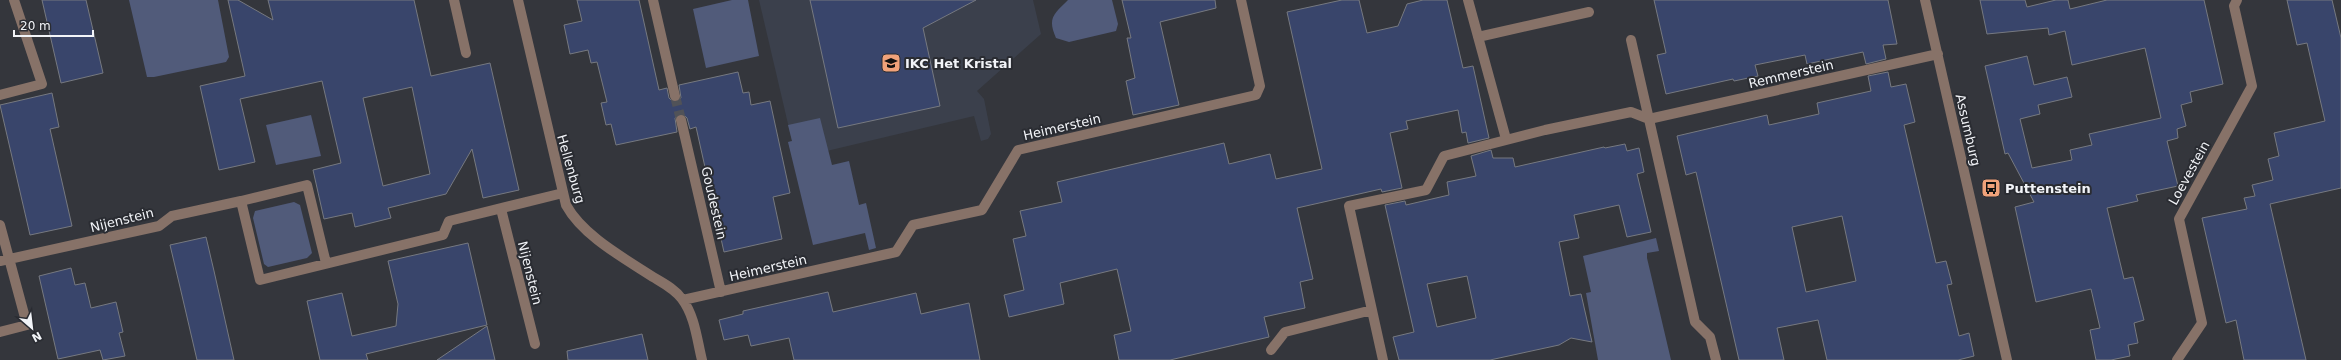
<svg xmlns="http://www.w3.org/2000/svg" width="2341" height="360" viewBox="0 0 2341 360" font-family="'DejaVu Sans',sans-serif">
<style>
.built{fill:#3b404c}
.green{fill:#515b7a}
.building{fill:#39456b;stroke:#767980;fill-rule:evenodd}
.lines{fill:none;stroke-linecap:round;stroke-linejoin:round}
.minor-tunnel{stroke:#505258;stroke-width:10;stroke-dasharray:10 5;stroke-linecap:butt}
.minor{stroke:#877268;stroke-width:10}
.labels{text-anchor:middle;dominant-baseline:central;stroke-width:4;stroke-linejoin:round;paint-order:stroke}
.poi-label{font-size:13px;font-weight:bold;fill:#f2f4f8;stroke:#2a2c32;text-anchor:start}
.street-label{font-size:13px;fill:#f2f4f8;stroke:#2a2c32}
</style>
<rect width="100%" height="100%" fill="#34363c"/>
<path class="built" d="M759 0H1033L1041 34 977 91 984 99 991 134 988 139 981 141 974 116 793 159 788 142 792 141Z"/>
<path class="green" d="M129 0H218L229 57 226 62 154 77H147Z
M732 0H748L759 56 706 68 693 9Z
M1068 0H1112L1118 24 1116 31 1069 42 1056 38C1047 18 1054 14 1068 0Z
M311 115 321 156 276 165 266 125Z
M820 118 832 165 849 161 859 205 866 203 876 248 869 250 865 233 813 245 788 142 792 141 788 125Z
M294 202 300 205 312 253 307 258 268 267 264 264 253 218 255 211Z
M1656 238 1659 251 1647 253V258L1671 360H1598L1586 293 1591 292 1583 256Z"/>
<path class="building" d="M42 0H86L103 73 61 83Z
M228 0H238L273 20 268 0H414L431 76 490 63 519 190 483 198 472 149 446 194 388 208 391 218 355 227 352 213 324 219 313 170 341 163 322 81 240 99 255 162 219 170 200 86 245 76ZM412 87 430 174 383 186 363 98Z
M577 0H639L659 90 667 88 669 98 673 102H677L681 98 679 85 738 72 743 93 749 92 751 105 770 101 790 193 773 197 782 239 724 252 696 127 690 129 687 118 683 114H679L675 118 677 132 616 145 611 124 606 125 601 103 607 102 597 62 591 63 588 50 570 54 564 25 582 21Z
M810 0H976L923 28 940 106 838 128Z
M1122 0H1215L1216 8 1160 22 1179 105 1133 115 1126 81 1135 78 1127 38H1131Z
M1342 0H1359L1367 33 1398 26 1407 4 1423 0H1447L1463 68 1473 66 1489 138 1468 143 1466 132 1462 133 1458 110 1406 121 1408 129 1390 133 1402 188 1382 192 1381 189 1297 208 1313 279 1300 282 1305 308 1264 317 1269 337 1170 360H1119L1114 335 1131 331 1117 269 1060 283 1064 304 1009 317 1004 295 1024 290 1013 239 1026 236 1020 211 1062 202 1057 182 1224 143 1229 164 1270 154 1276 179 1322 169 1287 12Z
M1654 0H1888L1897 44 1883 45 1886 59 1866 64 1863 52 1807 64 1805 55 1755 65 1758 76 1734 81 1733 79 1666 94 1657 55 1666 53Z
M1980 0H2025L2027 7 2056 0H2068L2070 9 2107 0H2204L2223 84 2190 92 2192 102 2181 105 2186 126 2177 129 2178 138 2167 141 2178 186 2136 195 2138 201 2107 208 2124 279 2133 277 2144 320 2134 323 2138 343 2128 345 2130 356 2111 360H2096L2090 330 2100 328 2091 289 2036 302 2015 207 2034 202 2008 153 2005 154 1985 66 2027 56 2034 85 2067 77 2072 97 2038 105 2040 114 2020 119 2032 168 2072 160 2070 150 2092 145 2089 134 2161 118 2145 48 2072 65 2065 31 2049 35 2048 28 1987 34Z
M2287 0H2332L2341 38V188L2270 204 2306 360H2244L2236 320 2226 323 2202 218 2247 209 2244 198 2255 196 2252 185 2273 180 2268 159 2279 156 2274 133 2325 121 2307 43 2297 45Z
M1888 72 1891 87 1906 84 1915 122 1904 125 1936 263 1946 261 1952 284 1947 285 1959 336 1969 333 1974 356 1958 360H1827L1818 320 1777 328 1784 360H1739L1696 172 1686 175 1677 136 1767 115 1769 125 1819 114 1817 103 1871 91 1868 76ZM1842 216 1856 281 1806 292 1792 227Z
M52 93 59 127 50 129 72 226 30 235 0 105Z
M1625 144 1627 151 1639 148 1644 172 1637 174 1651 232 1627 237 1619 205 1574 215 1579 238 1559 242 1570 296 1581 294 1592 342 1571 338 1559 345 1490 360H1399L1393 337 1414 332 1385 205 1405 201 1406 205 1449 195 1447 182 1476 176 1471 156 1491 150 1493 158H1513L1515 167 1604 147 1605 148ZM1467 276 1476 318 1437 327 1427 284Z
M206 237 214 271 234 360H197L180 287 170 245Z
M468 243 487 325 366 354 368 360H320L307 301 342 293 352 336 396 326 398 304 388 261Z
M71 268 75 285 85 283 91 308 116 302 123 332 119 333 125 356 103 360 100 350 58 359 39 276Z
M828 292 833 312 916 293 921 314 969 303 980 360H794L789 338 751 346 748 335 724 340 719 320 743 314V311Z
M487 326 495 360H437Z
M642 334 648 360H568L567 351Z"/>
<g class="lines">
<path class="minor-tunnel" d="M675 96 681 120"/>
<path class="minor" d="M454 0 466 53
M518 0 566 205C583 236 624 258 653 277 663 283 675 289 682 299 695 316 697 340 702 360
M653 0 675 96
M1468 0 1506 139
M1925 0 2007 360
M1478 37 1589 12
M1631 40 1695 322 1710 337 1716 360
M0 95 42 84 14 0
M681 120 721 292
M241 201 307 185 326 263
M501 209 535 344
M0 225 27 325 0 332
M0 261 159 226 172 216 241 201 260 280 443 235 449 221 563 193
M683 300 896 252 913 225 982 210 1018 150 1256 95 1260 86 1241 0
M1271 350 1285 332 1372 310
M1383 360 1349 206 1426 190 1444 156 1545 130 1631 112 1649 119 1938 54
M2177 360 2202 323 2179 219 2252 86 2234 6 2237 0"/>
</g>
<defs>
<g id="school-square" transform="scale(1)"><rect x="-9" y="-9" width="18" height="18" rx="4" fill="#f0a27a" stroke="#2a2c32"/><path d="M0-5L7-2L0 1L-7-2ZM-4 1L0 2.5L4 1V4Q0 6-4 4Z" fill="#111"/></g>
<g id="bus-square" transform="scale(1)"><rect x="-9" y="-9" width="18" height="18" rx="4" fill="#f0a27a" stroke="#2a2c32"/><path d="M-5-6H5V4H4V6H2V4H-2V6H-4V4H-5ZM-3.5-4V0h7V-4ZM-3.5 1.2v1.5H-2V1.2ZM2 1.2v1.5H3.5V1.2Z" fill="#111"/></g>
</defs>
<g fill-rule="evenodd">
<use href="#school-square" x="891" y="63"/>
<use href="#bus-square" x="1991" y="188"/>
</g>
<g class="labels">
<g class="poi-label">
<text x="905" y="63">IKC Het Kristal</text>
<text x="2005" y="188">Puttenstein</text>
</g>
<g class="street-label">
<text transform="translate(1791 74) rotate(-13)">Remmerstein</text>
<text transform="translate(1062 127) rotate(-13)">Heimerstein</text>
<text transform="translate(1968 130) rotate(77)">Assumburg</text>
<text transform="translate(571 169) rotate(74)">Hellenburg</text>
<text transform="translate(2189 173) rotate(-61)">Loevestein</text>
<text transform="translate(714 203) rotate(77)">Goudestein</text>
<text transform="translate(122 220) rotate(-14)">Nijenstein</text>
<text transform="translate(768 268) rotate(-13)">Heimerstein</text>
<text transform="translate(530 273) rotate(76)">Nijenstein</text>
</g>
</g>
<g transform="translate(32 328) rotate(152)" stroke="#2a2c32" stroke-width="3" paint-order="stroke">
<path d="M0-3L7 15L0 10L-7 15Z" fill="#f2f4f8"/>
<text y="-6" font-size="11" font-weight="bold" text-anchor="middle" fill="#f2f4f8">N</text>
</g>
<path d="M14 30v6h79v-6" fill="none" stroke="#f2f4f8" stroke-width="2"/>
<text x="20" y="30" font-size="12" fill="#f2f4f8" stroke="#2a2c32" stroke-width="3" paint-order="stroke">20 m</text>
</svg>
